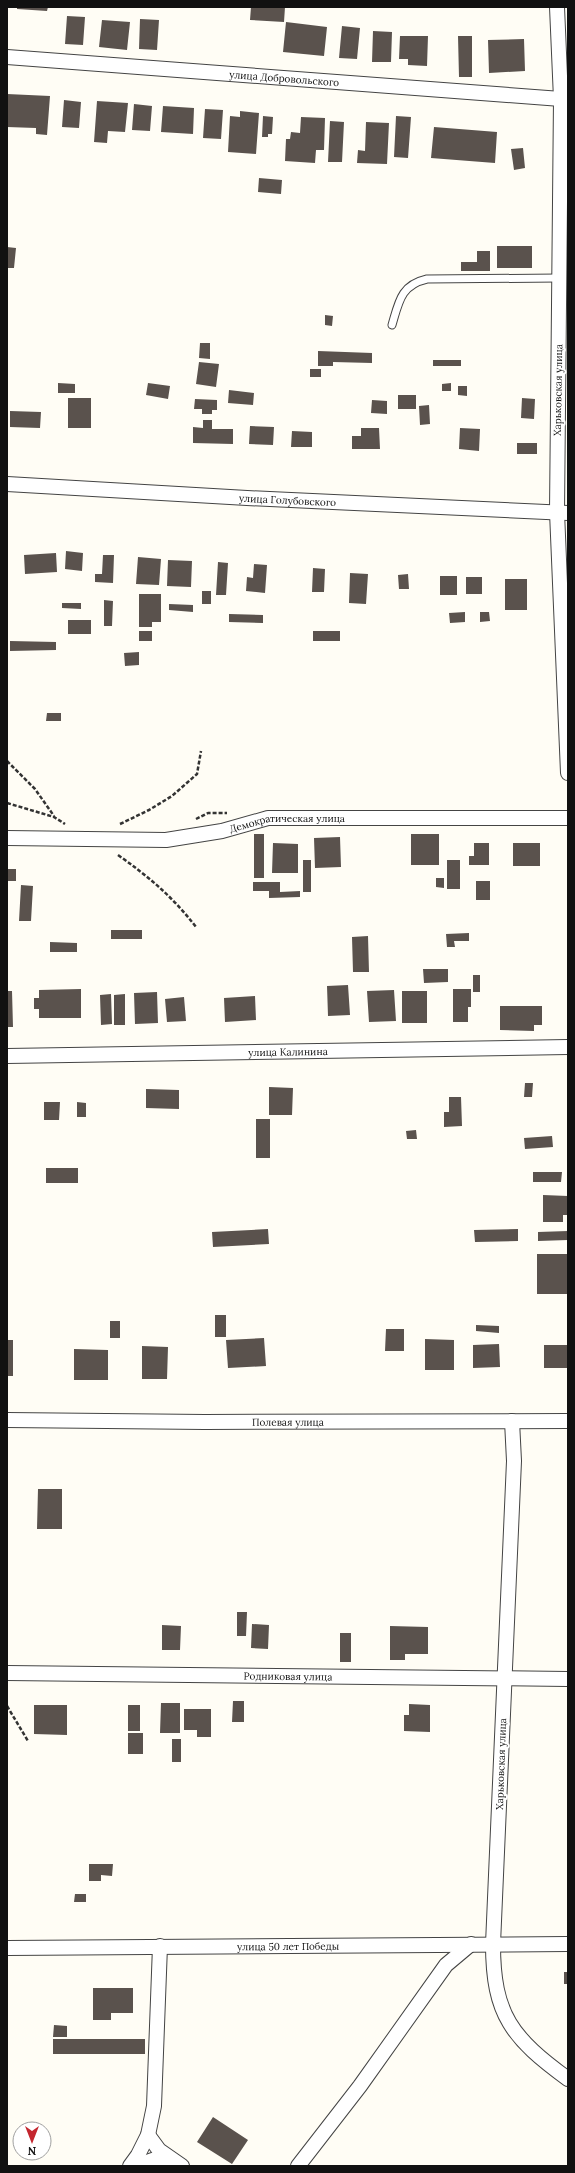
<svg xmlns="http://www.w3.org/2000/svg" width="575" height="2173" viewBox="0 0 575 2173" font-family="Lora,serif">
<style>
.building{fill:#5a524d}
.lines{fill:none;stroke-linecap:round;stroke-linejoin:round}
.service-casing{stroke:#444;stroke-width:9}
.minor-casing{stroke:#444;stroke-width:16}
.path{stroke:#333;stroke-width:2.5;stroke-dasharray:4 2;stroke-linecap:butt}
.service{stroke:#fff;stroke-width:7}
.minor{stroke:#fff;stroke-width:14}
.labels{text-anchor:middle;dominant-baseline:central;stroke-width:4;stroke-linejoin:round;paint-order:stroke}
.street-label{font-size:10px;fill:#111;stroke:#fff}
</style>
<rect width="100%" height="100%" fill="#fffdf5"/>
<path class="building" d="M17 7H48L47 11 17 9Z
M251 7H285L284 22 250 20Z
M67 16 85 17 83 45 65 44Z
M140 19 159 20 157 50 139 49Z
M102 20 130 22 127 50 99 47Z
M286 22 327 27 324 56 283 52Z
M342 26 360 28 357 59 339 58Z
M373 31 392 32 391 62H372Z
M400 36H428L427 66 408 65V59H399Z
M458 36H472V77H459Z
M524 39 525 71 489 73 488 40Z
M7 94 50 96 47 135 36 134V128L7 127Z
M64 100 81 102 79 128 62 127Z
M97 101 128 103 125 132 108 131 107 143 94 142Z
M134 104 152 106 150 131 132 130Z
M163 106 194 108 193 134 161 132Z
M205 109 223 110 221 139 203 138Z
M240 111 259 113 256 154 228 152 230 116 240 117Z
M263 116 273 117 272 134H268V137H262Z
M396 116 411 117 408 158 394 157Z
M301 117 325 118 324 150H316L315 163 285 161 286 139H290L291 132 300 133Z
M330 121 344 122 342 162H328Z
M366 122 389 123 387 164 357 163 358 150 365 151Z
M434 127 497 132 495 163 431 158Z
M523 148 525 168 514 170 511 149Z
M259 178 282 180 281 194 258 192Z
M497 246H532V268H497Z
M7 247 16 248 14 268H7Z
M477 251H490V271H461V262H477Z
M325 315 333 316 332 326 325 325Z
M200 343H210V359L199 358Z
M318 351 372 353V363L333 362V366H318Z
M433 360H461V366H433Z
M199 362 219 364 216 387 196 384Z
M310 369H321V377H310Z
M58 383 75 384V393H58Z
M148 383 170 386 168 399 146 395Z
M451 383V391H442V384Z
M458 386H467V396L458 395Z
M229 390 254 393 253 405 228 403Z
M398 395H416V409H398Z
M68 398H91V428H68Z
M522 398 535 399 534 419 521 418Z
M195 399 217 400V410H212V414H202V409H194Z
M372 400 387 401V414L371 413Z
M429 405 430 424 420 425 419 406Z
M10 411 41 412 40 428 10 427Z
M203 420H212V429H233V444L193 443V427L203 428Z
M250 426 274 427 273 445 249 444Z
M361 428H379L380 449H352V436H361Z
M460 428 480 429 479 451 459 449Z
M292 431 312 432V447H291Z
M517 443H537V454H517Z
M66 551 83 553 82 571 65 569Z
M56 553 57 572 25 574 24 555Z
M103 555H114L113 583 95 582V574H102Z
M138 557 161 559 159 585 136 584Z
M168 560 192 561 191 587 167 586Z
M218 562 228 563 226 595H216Z
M254 564 267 565 265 593 246 591 247 577 253 578Z
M313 568 325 569 324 592H312Z
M350 573 368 574 366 604 349 603Z
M408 574 409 589H399L398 575Z
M440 576H457V595H440Z
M466 577H482V594H466Z
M505 579H527V610H505Z
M202 591H211V604H202Z
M139 594H161V622H152V627H139Z
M104 600 113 601 112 626H104Z
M62 603H81V609L62 608Z
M169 604 193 605V612L169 610Z
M465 612V622L450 623 449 613Z
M480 612H489L490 621 480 622Z
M229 614 263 615V623L229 622Z
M68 620H91V634H68Z
M139 631H152V641H139Z
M313 631H340V641H313Z
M10 641 56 642V650L10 651Z
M139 652V665L125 666 124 653Z
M47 713H61V721H46Z
M254 834H264V878H254Z
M411 834H439V865H411Z
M340 837 341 867 315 868 314 838Z
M273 843 298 844V873H272Z
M474 843H489V865H469V856H474Z
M513 843H540V866H513Z
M303 860H311V892H303Z
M447 860H460V889H447Z
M7 869H16V881H7Z
M436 878H444V888L436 887Z
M476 881H490V900H476Z
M253 882H280V892L300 891V897L269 898V891H253Z
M21 885 33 886 31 921H19Z
M111 930H142V939H111Z
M469 933V941H454L455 947H447L446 934Z
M368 936 369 972H353L352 937Z
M50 942 77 943V952H50Z
M423 969H448V982L424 983Z
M473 975H480V992H473Z
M348 985 350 1015 328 1016 327 986Z
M81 989V1018H39V1009H34V998H39V990Z
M453 989H471V1007H468V1022H453Z
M394 990 396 1021 369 1022 367 991Z
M7 991H12L13 1027H7Z
M402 991H427V1023H402Z
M157 992 158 1023 135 1024 134 993Z
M111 994 112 1024 101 1025 100 995Z
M125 994V1025H114V995Z
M255 996 256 1020 225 1022 224 998Z
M184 997 186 1021 167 1022 165 999Z
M500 1006H542V1025H534V1031L500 1030Z
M525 1083H533L532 1097H524Z
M269 1087 293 1088 292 1115H269Z
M146 1089 179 1090V1109L146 1108Z
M449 1097H461L462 1126 444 1127V1112H449Z
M44 1102H60L59 1120H44Z
M77 1102 86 1103V1117H77Z
M256 1119H270V1158H256Z
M416 1130 417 1139H407L406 1131Z
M552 1136 553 1147 525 1149 524 1138Z
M46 1168H78V1183H46Z
M533 1172H562L561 1182H533Z
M543 1195 568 1196V1215H563V1222H543Z
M268 1229 269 1244 213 1247 212 1232Z
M518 1229V1241L475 1242 474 1230Z
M568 1231V1240L538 1241V1232Z
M537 1254H568V1294H537Z
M215 1315H226V1337H215Z
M110 1321H120V1338H110Z
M476 1325 499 1326V1333L476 1331Z
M386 1329H404V1351H385Z
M264 1338 266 1366 228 1368 226 1340Z
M425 1339 454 1340V1370H425Z
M7 1340H13V1376H7Z
M499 1344 500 1367 473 1368V1345Z
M544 1345H568V1368H544Z
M142 1346 168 1347 167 1379H142Z
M74 1349 108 1350V1380H74Z
M38 1489H62V1529H37Z
M237 1612H247L246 1636H237Z
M252 1624 269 1625 268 1649 251 1648Z
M162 1625 181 1626 180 1650H162Z
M390 1626 428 1627V1654H405V1660H390Z
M340 1633H351V1662H340Z
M233 1701H244V1722H232Z
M161 1703H180V1733H160Z
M409 1704 430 1705V1732L404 1731V1715H409Z
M34 1705H67V1735L34 1734Z
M128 1705H140V1731H128Z
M184 1709H211V1737H197V1730H184Z
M128 1733H143V1754H128Z
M172 1739H181V1762H172Z
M89 1864H113L112 1876 101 1875V1881H89Z
M75 1894H86V1902H74Z
M564 1972H568V1984H564Z
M93 1988H133V2013H111V2020H93Z
M54 2025 67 2026V2037H53Z
M53 2039H145V2054H53Z
M213 2117 248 2140 232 2164 197 2142Z"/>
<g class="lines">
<g class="service-casing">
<path id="service" d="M392 325C399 301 401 285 427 279L559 278"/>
</g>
<g class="minor-casing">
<g id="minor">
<path d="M557 7 561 99 557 512 568 773"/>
<path id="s1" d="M7 57 561 99"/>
<path id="s2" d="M7 484 247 498 568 513"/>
<path id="s3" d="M7 838 166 840 222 831 268 818H568"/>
<path id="s4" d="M7 1056 568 1047"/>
<path id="s5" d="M7 1420 205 1422 568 1421"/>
<path d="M512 1421 514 1461 493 1944C493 2015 512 2038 568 2079"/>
<path id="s6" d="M7 1673 568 1679"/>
<path id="s7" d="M7 1948 568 1944"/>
<path d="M148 2135 159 2150 182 2166"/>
<path d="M130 2166 138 2155 148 2135 154 2106 160 1946"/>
<path d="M135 2166 158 2158 172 2160"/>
<path d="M298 2166 360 2086 446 1965 471 1944"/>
</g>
</g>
<path class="path" d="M7 761 35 789 54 816
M7 803 54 817 65 824
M196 819 208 813H227
M120 824 149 810 172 796 197 774 201 751
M118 855C149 877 172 896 196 927
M7 1706 28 1741"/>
<use href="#service" class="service"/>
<use href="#minor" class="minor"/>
</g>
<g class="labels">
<g class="street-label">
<text stroke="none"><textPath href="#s1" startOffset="278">улица Добровольского</textPath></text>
<text transform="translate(558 390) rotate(-89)">Харьковская улица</text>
<text stroke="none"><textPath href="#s2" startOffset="281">улица Голубовского</textPath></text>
<text stroke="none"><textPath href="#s3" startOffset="282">Демократическая улица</textPath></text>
<text stroke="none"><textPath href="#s4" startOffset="281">улица Калинина</textPath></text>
<text stroke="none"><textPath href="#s5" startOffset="281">Полевая улица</textPath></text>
<text stroke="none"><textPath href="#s6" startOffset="281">Родниковая улица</textPath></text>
<text transform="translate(501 1764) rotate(-88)">Харьковская улица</text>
<text stroke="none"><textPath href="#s7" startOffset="281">улица 50 лет Победы</textPath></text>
</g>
</g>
<rect width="575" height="2173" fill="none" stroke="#111111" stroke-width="16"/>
<g transform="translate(32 2141) rotate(180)"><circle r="19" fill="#ffffff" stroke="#a0a0a0"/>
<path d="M0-3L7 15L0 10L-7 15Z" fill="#c4262e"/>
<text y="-6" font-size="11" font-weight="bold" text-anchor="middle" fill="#111111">N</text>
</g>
</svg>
